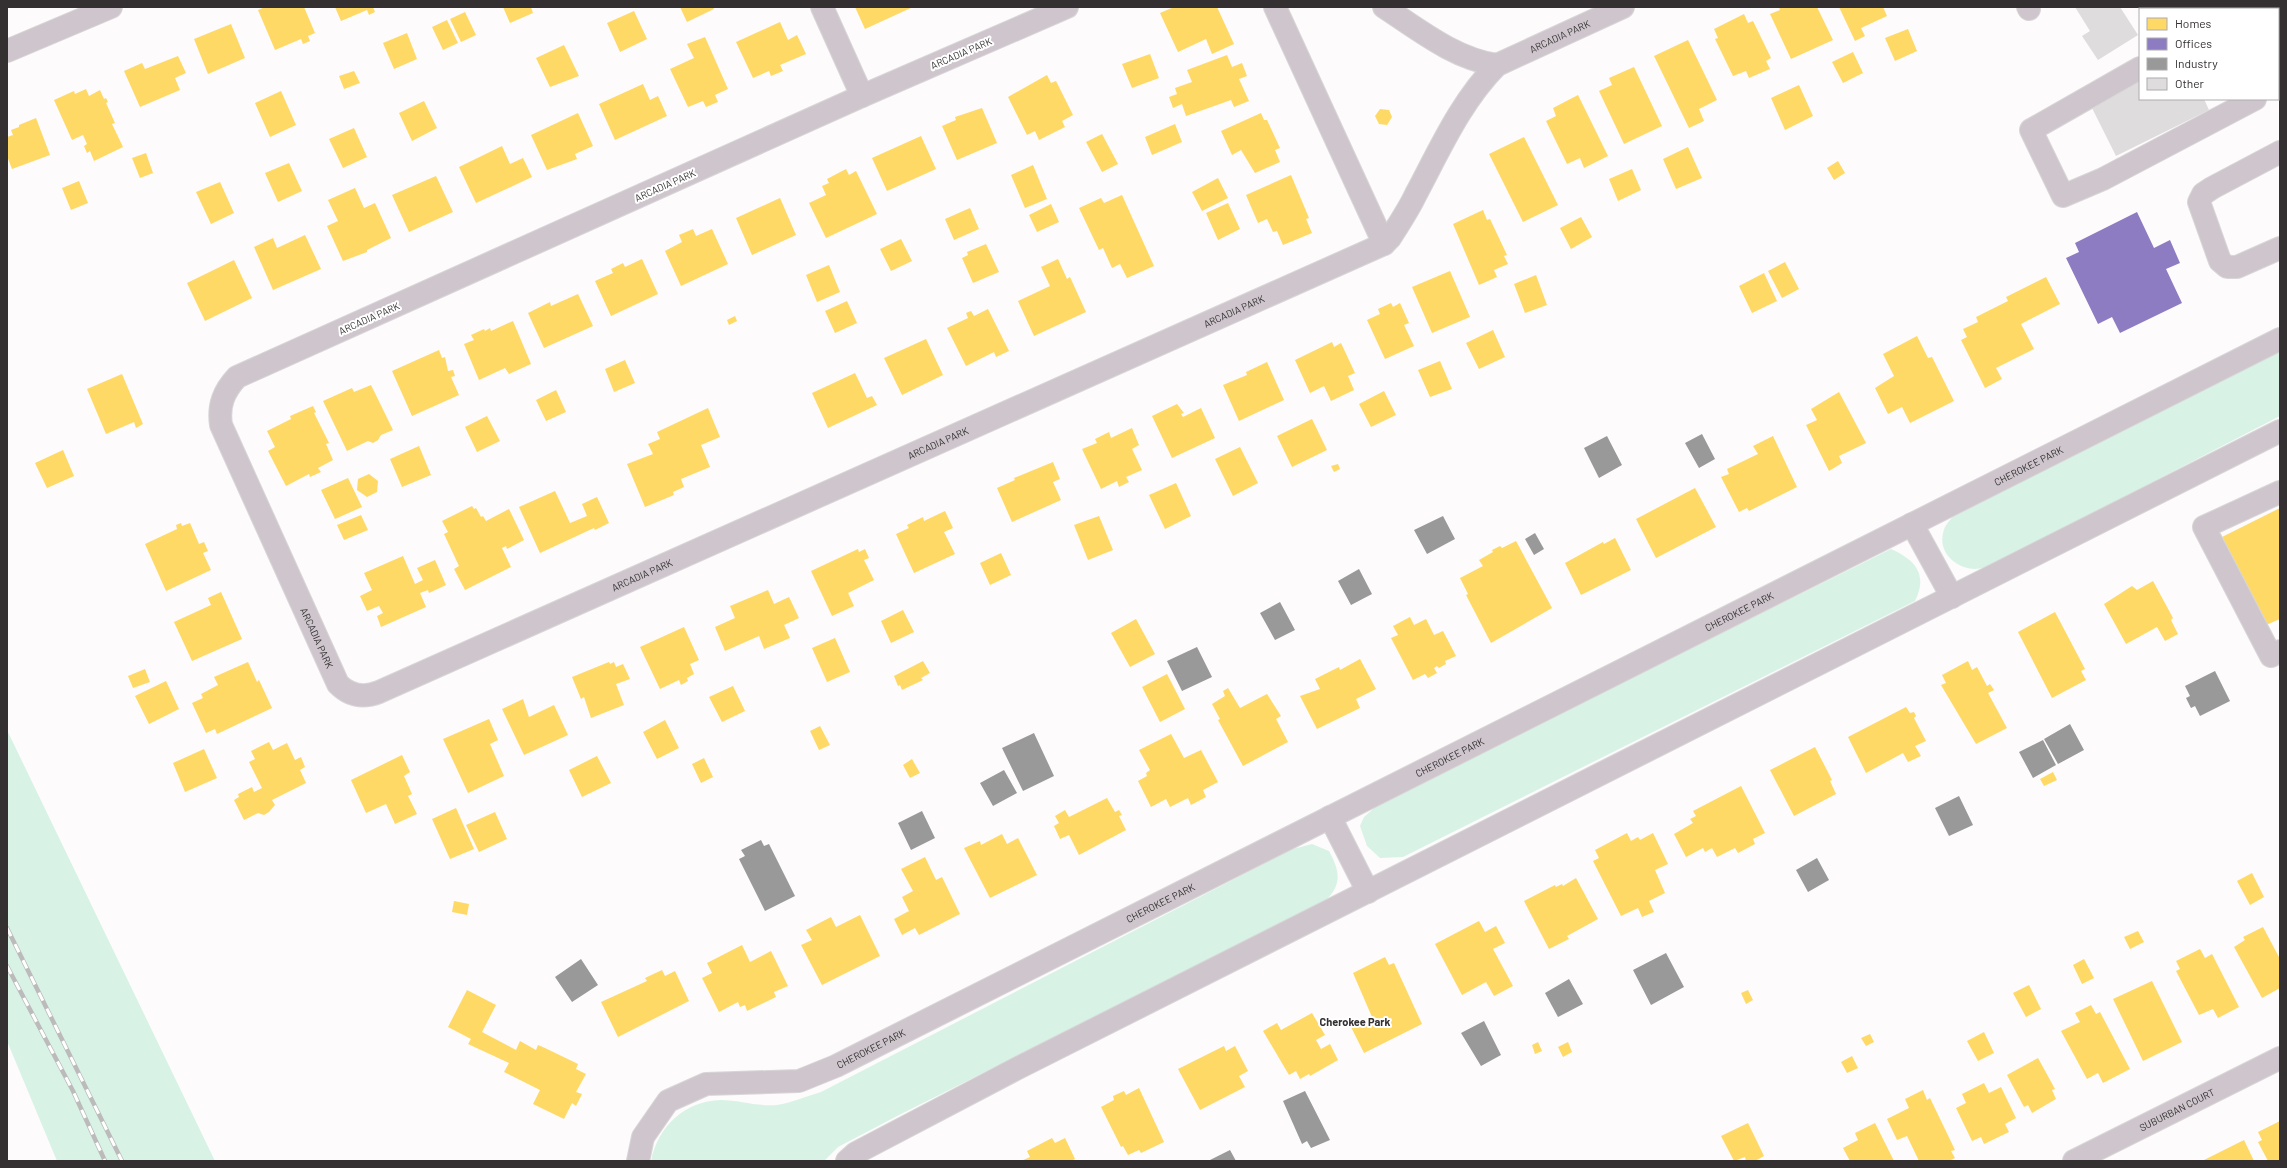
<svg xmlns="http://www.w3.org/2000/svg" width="2287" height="1168" viewBox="0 0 2287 1168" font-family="Barlow,sans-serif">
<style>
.green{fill:#d8f3e6}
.homes{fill:#ffd966}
.offices{fill:#8e7cc3}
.industry{fill:#999}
.building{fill:#dfdcde}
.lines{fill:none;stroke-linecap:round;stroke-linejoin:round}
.minor-casing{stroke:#d9d6d8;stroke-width:24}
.major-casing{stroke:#d9d6d8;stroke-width:24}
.minor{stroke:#cec6cc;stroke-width:22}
.major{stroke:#bfb4bb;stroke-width:22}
.rail-casing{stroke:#bdbabb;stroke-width:4.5}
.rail{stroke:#fff;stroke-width:3;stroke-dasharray:9;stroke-linecap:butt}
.labels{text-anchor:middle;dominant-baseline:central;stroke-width:4;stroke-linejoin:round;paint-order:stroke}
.street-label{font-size:10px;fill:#343032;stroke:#fff}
.neighbourhood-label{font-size:11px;font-weight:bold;fill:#343032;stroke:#fff}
</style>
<rect width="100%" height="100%" fill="#fdfbfc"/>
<path class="green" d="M2280 351V416L1994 564C1988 566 1981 569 1975 569 1954 568 1935 550 1945 527 1947 523 1951 519 1954 515Z
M1891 549C1916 560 1928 575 1915 601L1403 857 1380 858 1367 846 1360 826 1364 817 1380 803Z
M7 730 215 1161H57L7 1041Z
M1312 844 1329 851C1341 873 1342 886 1323 903L901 1114 838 1147 824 1161H651C658 1126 685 1101 721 1100 739 1100 759 1107 777 1105 791 1103 807 1096 821 1092L1293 849Z"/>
<path class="homes" d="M265 7H304L315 33 308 36 310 41 303 44 301 39 275 50 258 10Z
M335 7H373L375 12 369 15 367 10 341 21Z
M503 7H531L533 13 510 23Z
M680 7H713L714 9 687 22Z
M855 7H913L865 29Z
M1174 7H1217L1234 44 1212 54 1206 39 1178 52 1160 13Z
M1779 7H1817L1833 40 1791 59 1770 14 1780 10Z
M1839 7H1883L1887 16 1861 28 1865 36 1855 41Z
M634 11 647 39 620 52 607 23Z
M465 12 476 35 461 42 450 19Z
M1744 14 1748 23 1753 21 1771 58 1766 61 1770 69 1749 78 1746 71 1733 76 1715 39 1718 38 1714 29Z
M447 20 458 43 443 50 432 27Z
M780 22 788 40 797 35 806 54 780 65 783 71 771 76 769 71 753 78 736 42Z
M231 24 245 58 208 74 194 39Z
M1908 29 1917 51 1895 61 1885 38Z
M407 33 417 59 394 69 383 43Z
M705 37 728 89 715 95 718 102 706 107 703 101 688 107 670 69 694 58 687 44Z
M1688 40 1717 100 1699 109 1704 121 1689 128 1654 56Z
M564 45 579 76 550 87 536 58Z
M1853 52 1863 73 1843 83 1832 62Z
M1150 54 1159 78 1132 88 1122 64Z
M1227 55 1232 67 1242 63 1247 76 1239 79 1249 101 1234 107 1231 100 1186 116 1182 104 1173 108 1169 97 1177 94 1175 88 1192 82 1187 70Z
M178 56 186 73 175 78 180 90 140 107 124 71 142 63 145 69Z
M1634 67 1662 126 1624 144 1599 91 1612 85 1609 78Z
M354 71 360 83 344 89 339 76Z
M1047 75 1051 83 1056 81 1073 115 1062 121 1065 127 1039 140 1035 131 1027 135 1008 97Z
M643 84 650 100 658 96 667 116 615 140 599 104Z
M1799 85 1813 116 1785 130 1771 98Z
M86 89 89 96 100 90 104 99 106 98 108 102 106 103 115 123 112 124 123 147 94 161 90 151 87 153 84 146 87 144 83 135 72 140 54 100 74 91 75 94Z
M281 91 296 125 270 137 255 103Z
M1578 95 1608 156 1584 168 1580 158 1567 164 1546 121 1556 116 1553 108Z
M424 101 437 128 412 141 399 113Z
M982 108 997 143 957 160 942 126 956 120 955 117Z
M1380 109 1389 110 1392 117 1387 125 1379 124 1375 116Z
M578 113 593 146 575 154 577 159 547 170 531 135Z
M1261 113 1264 120H1267L1280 148 1275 150 1280 162 1255 173 1241 150 1232 155 1221 131Z
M36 118 50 155 12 169 7 156V137L13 135 11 130 19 127V125Z
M1175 124 1182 142 1152 155 1145 137Z
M354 128 367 157 343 168 329 139Z
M1102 134 1118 164 1102 172 1086 142Z
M921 136 936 169 887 191 872 158Z
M1524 137 1558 205 1523 222 1489 154Z
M502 146 510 164 523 158 532 177 476 203 459 167Z
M1688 147 1702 178 1676 189 1663 159Z
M146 153 153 173 140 178 132 158Z
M1838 161 1845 173 1834 180 1827 168Z
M289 163 302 191 278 202 265 173Z
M1033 165 1047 199 1025 208 1011 175Z
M846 169 849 175 856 171 877 214 826 238 809 203 826 195 822 186 829 183 827 179Z
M1632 169 1641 190 1618 201 1609 179Z
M1291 175 1309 218 1306 219 1312 233 1283 245 1277 231 1273 232 1267 219 1258 223 1246 195Z
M436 176 453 212 409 232 392 195Z
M1218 178 1228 198 1202 211 1192 192Z
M79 181 88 203 71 210 62 188Z
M220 182 234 213 211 224 196 192Z
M355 188 364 208 375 203 391 238 367 250V252L343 261 327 226 338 221 328 200Z
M1122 195 1154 266 1127 278 1120 264 1112 268 1103 248 1099 250 1079 208 1101 198 1104 203Z
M780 198 796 235 752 255 736 218Z
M1228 203 1240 229 1218 240 1206 213Z
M1051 204 1059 222 1037 232 1029 215Z
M970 208 979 229 954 240 945 219Z
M1483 210 1487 220 1490 219 1507 255 1504 256 1508 264 1494 270 1497 277 1479 285 1453 224Z
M1581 217 1592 237 1571 249 1560 228Z
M693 229 696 236 712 229 728 264 681 286 665 251 682 242 679 235Z
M305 235 321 269 273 290 254 247 273 238 277 248Z
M901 239 912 261 891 271 880 249Z
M986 244 999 272 973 283 962 258 968 255 967 252Z
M642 259 658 294 611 316 595 281 613 273 611 269 623 263 625 267Z
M1058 259 1067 279 1070 277 1086 312 1034 336 1018 301 1050 286 1041 267Z
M234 260 252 298 205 321 187 283Z
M1785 262 1799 289 1782 298 1768 271Z
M829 265 840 292 817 302 806 275Z
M1450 271 1470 317 1432 333 1412 287Z
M1764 273 1777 301 1752 313 1739 286Z
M1536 275 1547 305 1525 313 1514 284Z
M2046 277 2060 304 2021 324 2034 349 1996 368 2002 379 1985 388 1961 340 1967 337 1963 329 1978 322 1976 317 2008 301 2006 297Z
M578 294 593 326 544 348 528 313 550 302 551 306Z
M847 301 857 323 835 333 825 311Z
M1391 303 1393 307 1400 303 1409 323 1404 325 1414 346 1385 359 1367 320 1380 314 1378 309Z
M988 309 1009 351 996 357 994 352 966 366 947 328 968 318 966 313 971 311 974 316Z
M735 316 737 321 729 325 727 320Z
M513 321 531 364 509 374 505 368 479 380 464 344 474 340 471 335 484 329 485 331 490 328 491 331Z
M1493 330 1505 357 1479 369 1466 343Z
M1917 336 1928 358 1932 357 1954 401 1910 423 1902 407 1888 414 1875 388 1894 376 1883 354Z
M926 339 943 375 902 395 884 358Z
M1332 342 1334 347 1341 343 1355 373 1348 376 1354 390 1331 401 1324 386 1310 393 1295 360Z
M439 350 442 358 445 357 448 371 453 370 455 376 451 377 459 395 412 416 392 371Z
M625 360 635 383 614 392 605 369Z
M1440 361 1452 389 1430 397 1418 370Z
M1267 362 1284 400 1239 421 1223 385 1247 375 1246 372Z
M855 373 867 398 872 396 877 405 828 428 812 393Z
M122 374 143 424 136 428 134 422 106 434 87 389Z
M371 385 393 430 381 435 378 440 373 443 368 441 347 451 323 401 352 388 354 392Z
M556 390 566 412 546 421 536 400Z
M1384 391 1396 415 1371 427 1359 404Z
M1839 392 1866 443 1839 456 1842 463 1829 471 1806 425 1817 420 1811 409Z
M1177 404 1184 413 1181 414 1183 417 1201 408 1215 438 1172 458 1152 416Z
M313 406 316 412 314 413 329 443 326 444 333 460 318 468 321 472 310 477 309 474 286 486 268 451 275 447 267 431 291 419 290 416Z
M708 408 720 437 701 445 710 467 681 479 684 487 673 492 674 495 645 507 627 464 653 454 648 444 660 439 657 432Z
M487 416 500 441 477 452 465 427Z
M1312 419 1327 450 1292 467 1277 436Z
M1132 428 1139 445 1132 449 1142 470 1126 477 1129 482 1119 487 1117 481 1101 489 1082 449 1097 443 1095 439 1109 432 1111 438Z
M1773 436 1797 487 1749 511 1747 508 1739 512 1721 477 1729 474 1727 469 1758 454 1753 446Z
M419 446 431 475 402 487 390 459Z
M1240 447 1258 483 1233 496 1215 459Z
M63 450 74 476 47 488 35 463Z
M1053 462 1060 479 1053 482 1061 500 1012 522 997 488 1015 480 1014 478Z
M1338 464 1340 469 1334 472 1331 466Z
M369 474 378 481 377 492 367 497 357 490 358 479Z
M348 478 362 507 335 519 321 490Z
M1176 483 1191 516 1165 529 1149 495Z
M1695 488 1716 527 1656 558 1636 519Z
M555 491 570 523 587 516 582 504 597 497 609 523 595 530 594 528 540 553 519 507Z
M472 506 474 509 476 508 481 517 483 516 486 521 509 509 524 540 507 549 506 546 502 548 511 567 465 590 454 569 459 566 444 534 448 532 442 521Z
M2280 508V619L2266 625 2222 537Z
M945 511 953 528 944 532 955 554 914 573 896 534 909 528 907 525 923 517 924 521Z
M361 515 368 530 344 540 337 525Z
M1099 516 1113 550 1088 560 1074 525Z
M181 523 182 526 190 523 199 544 204 542 208 551 203 553 211 570 166 591 145 544 177 529 176 525Z
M1615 538 1631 570 1581 595 1565 563 1603 542 1604 544Z
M1516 541 1552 608 1491 643 1466 595 1468 594 1460 578 1483 566 1479 560 1493 552 1492 550 1500 546 1502 548Z
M858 549 859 552 865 549 869 558 864 560 874 580 848 593 854 606 832 616 811 571Z
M1001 553 1011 575 990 585 980 563Z
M403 556 415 584 423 580 417 568 435 560 446 585 429 593 428 590 420 593 426 607 381 627 377 616 383 613 379 606 367 611 360 596 372 590 364 573Z
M2153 581 2173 618 2171 620 2178 634 2165 641 2157 627 2126 644 2104 604 2132 586 2137 590Z
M768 590 774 604 789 597 799 618 784 625 790 638 764 649 759 636 725 651 715 627 735 618 730 606Z
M221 592 242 639 192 661 174 622 211 605 208 598Z
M903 610 914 632 891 643 881 621Z
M2055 612 2085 669 2081 671 2086 680 2052 698 2018 632Z
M1410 617 1414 625 1426 619 1434 635 1443 631 1456 656 1445 661 1446 664 1439 668 1437 666 1434 668 1437 673 1428 678 1425 674 1413 680 1391 638 1398 635 1393 626Z
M1136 619 1155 654 1130 667 1111 633Z
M684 627 699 660 690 664 694 674 687 678 688 681 681 685 679 680 660 689 640 647Z
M835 638 850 672 827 682 812 648Z
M1360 659 1376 689 1356 699 1360 708 1317 729 1300 696 1320 689 1315 679 1339 667 1340 670Z
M923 661 930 673 921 678 923 680 902 690 900 685 898 686 894 676Z
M1968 661 1972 670 1977 667 1987 686 1990 684 1994 690 1988 693 2007 728 1976 744 1941 685 1946 683 1942 675Z
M248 662 257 682 259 680 272 708 217 734 215 729 206 733 192 703 203 698 201 694 218 685 214 677Z
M609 662 610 664 614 662 616 667 623 664 630 679 616 684 624 705 591 718 584 697 581 699 572 677Z
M145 669 150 682 133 688 128 676Z
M1167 674 1185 709 1160 722 1142 687Z
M166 681 179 709 149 724 135 696Z
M733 686 745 711 722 722 709 697Z
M1228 688 1240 708 1267 694 1281 716 1276 719 1288 742 1243 766 1218 720 1220 719 1212 704 1225 696 1223 691Z
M523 699 529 717 554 705 568 735 524 755 502 709Z
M1906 707 1910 713 1914 712 1916 716 1914 718 1926 741 1915 746 1921 756 1908 762 1903 753 1866 773 1848 737Z
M489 719 498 740 490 744 504 776 468 793 443 739Z
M665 720 679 748 657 759 643 732Z
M820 726 830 745 819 750 810 731Z
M1171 734 1184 758 1201 750 1218 782 1203 790 1206 797 1191 805 1188 798 1170 807 1166 799 1151 807 1138 781 1147 776 1146 773 1150 770 1139 750Z
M269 742 273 750 287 743 295 760 301 757 305 767 300 770 306 783 272 800 275 805 269 812 264 815 258 813 244 820 234 800 239 797 238 794 252 787 254 792 262 788 249 762 255 759 251 751Z
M1815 747 1832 780 1830 781 1836 794 1794 816 1770 770Z
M204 749 217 778 185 792 173 763Z
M402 755 410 772 404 776 412 794 408 796 417 814 395 824 386 804 366 813 351 780Z
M597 756 611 783 582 797 569 770Z
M704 758 713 777 701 783 692 764Z
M912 759 920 773 910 778 903 765Z
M2053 772 2057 780 2044 786 2040 779Z
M1741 786 1765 833 1753 839 1755 844 1738 853 1735 848 1717 857 1712 848 1705 852 1703 848 1686 857 1674 834 1693 823 1690 819 1696 816 1693 811Z
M1107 798 1115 812 1119 810 1122 815 1119 816 1126 830 1079 855 1069 835 1060 839 1054 826 1059 823 1055 816 1065 810 1069 817Z
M456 808 474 849 450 859 432 819Z
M495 812 507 839 479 852 466 825Z
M1627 833 1631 841 1638 837 1640 840 1653 833 1668 864 1655 870 1665 893 1649 901 1654 912 1642 917 1638 908 1621 916 1593 861 1599 858 1595 850Z
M1002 834 1007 844 1018 838 1037 875 990 898 964 848 980 841 981 845Z
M925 857 936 880 942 877 960 914 919 935 915 928 902 935 894 919 909 911 902 897 913 891 901 869Z
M2252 873 2264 897 2250 905 2237 881Z
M1576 878 1598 919 1567 936 1569 939 1549 949 1524 901 1555 885 1556 887 1562 884 1563 886Z
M454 901 469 904 467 915 452 912Z
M860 915 880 956 822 985 801 945 812 940 806 930 831 917 836 927Z
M1479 921 1485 932 1496 926 1505 943 1493 949 1513 986 1494 996 1486 982 1462 995 1435 944Z
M2263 927 2280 959V988L2262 998 2234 947 2245 940 2243 937Z
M2138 931 2144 942 2130 949 2124 937Z
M742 945 750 962 771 951 788 986 774 992 776 997 747 1011 745 1005 740 1007 738 1002 719 1012 702 978 712 973 707 963Z
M2200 949 2205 958 2212 954 2239 1007 2218 1018 2213 1009 2199 1015 2176 971 2180 969 2176 961Z
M1385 957 1389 965 1394 963 1422 1024 1364 1053 1351 1027 1372 1017 1353 973Z
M2084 959 2094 978 2082 984 2073 965Z
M662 970 665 976 675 971 689 1001 618 1037 601 1002 647 981 645 978Z
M2152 981 2182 1042 2143 1061 2113 999Z
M2029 985 2041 1009 2026 1017 2013 993Z
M467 990 496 1005 482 1032 516 1050 520 1041 536 1050 538 1045 545 1048 578 1064 576 1069 586 1074 576 1092 582 1094 576 1106 572 1103 564 1119 533 1104 540 1090 504 1072 509 1063 468 1044 471 1039 448 1027Z
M1748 990 1753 1000 1746 1004 1741 993Z
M2091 1005 2096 1014 2100 1012 2130 1069 2103 1083 2098 1073 2087 1079 2061 1031 2080 1022 2075 1013Z
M1312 1013 1325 1035 1316 1040 1321 1049 1330 1044 1338 1060 1310 1076 1309 1074 1300 1079 1296 1071 1289 1075 1263 1031 1277 1023 1281 1030Z
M1984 1032 1994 1053 1978 1061 1967 1041Z
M1870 1034 1874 1042 1866 1046 1861 1038Z
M1538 1042 1542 1051 1535 1054 1532 1045Z
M1568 1042 1572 1052 1563 1057 1558 1047Z
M1224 1046 1226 1051 1235 1046 1248 1071 1239 1076 1245 1087 1200 1110 1178 1069Z
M1852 1056 1858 1068 1847 1073 1841 1062Z
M2038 1058 2055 1089 2052 1090 2056 1099 2032 1113 2028 1105 2024 1107 2007 1075Z
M1984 1083 1989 1093 2001 1087 2016 1118 2005 1124 2009 1132 1984 1144 1981 1137 1972 1141 1956 1108 1966 1103 1962 1094Z
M1139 1088 1164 1142 1141 1153 1139 1150 1128 1155 1123 1146 1121 1147 1101 1107 1114 1100 1113 1096 1124 1091 1126 1095Z
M1923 1090 1927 1100 1930 1098 1955 1150 1951 1151 1955 1158 1949 1161H1919L1907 1136 1897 1140 1887 1119 1909 1108 1905 1099Z
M2280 1121V1161H2268L2258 1142 2262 1140 2258 1132Z
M1748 1123 1764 1156 1755 1161H1746L1745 1157 1734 1161 1721 1136Z
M1875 1123 1894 1161H1850L1843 1148 1858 1140 1855 1133Z
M1052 1138 1055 1143 1065 1138 1075 1159 1071 1161H1021L1030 1157 1027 1151Z
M2244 1140 2254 1161H2202Z"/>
<path class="offices" d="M2137 212 2154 248 2170 240 2180 263 2166 269 2182 303 2120 333 2112 317 2098 324 2066 258 2079 252 2075 243Z"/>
<path class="industry" d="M1702 434 1715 459 1699 468 1685 443Z
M1607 436 1622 465 1599 478 1584 448Z
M1443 516 1455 539 1427 554 1414 530Z
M1535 533 1544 549 1534 555 1525 539Z
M1359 569 1372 594 1351 605 1338 581Z
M1280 602 1295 630 1275 640 1260 613Z
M1197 647 1212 677 1182 691 1167 661Z
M2215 671 2230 701 2200 716 2195 706 2191 708 2186 698 2190 696 2185 686Z
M2070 724 2084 750 2058 764 2044 739Z
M1034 733 1054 776 1023 791 1002 748Z
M2043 740 2056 765 2033 778 2019 752Z
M1004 770 1017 793 993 806 980 783Z
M1959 796 1973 825 1949 836 1935 808Z
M922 811 935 838 911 850 898 823Z
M761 840 764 846 769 844 795 896 765 911 739 859 745 856 741 850Z
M1817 858 1829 880 1808 892 1796 870Z
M1666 953 1684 987 1651 1005 1633 970Z
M581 959 598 985 572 1002 555 977Z
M1569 979 1583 1004 1558 1017 1545 993Z
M1484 1021 1501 1055 1481 1066 1461 1033Z
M1305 1091 1330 1140 1311 1148 1307 1141 1302 1144 1283 1101Z
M1230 1150 1236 1161H1208Z"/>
<path class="building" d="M2075 7H2120L2138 35 2098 60 2082 36 2090 31Z
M2140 79V99H2204L2209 110 2116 156 2090 104Z"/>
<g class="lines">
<g class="minor-casing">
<g id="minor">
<path d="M822 7 862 96"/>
<path id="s1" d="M1067 7 862 96 237 377C224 391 218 405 221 425L338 684C350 696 364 698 379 692L1384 244 1390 238C1399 224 1409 209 1416 194 1440 149 1461 101 1497 65L1623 7"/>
<path d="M1275 7 1384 244"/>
<path d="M1384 7C1419 30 1455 59 1497 65"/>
<path d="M2028 7 2029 9"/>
<path d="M7 51 111 7"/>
<path d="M2140 68 2031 130 2063 196 2103 179 2255 99"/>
<path d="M2278 88H2280"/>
<path d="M2280 152 2212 188 2203 194 2199 202 2220 261 2227 267H2237L2280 248"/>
<path d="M2280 492 2204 527 2271 656 2280 651"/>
<path d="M1912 524 1952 597"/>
<path d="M1330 817 1368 892"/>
<path id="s2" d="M638 1161 643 1137 668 1101 706 1084 799 1081 836 1066 2280 339"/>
<path d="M847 1161 856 1153 1016 1069 2280 431"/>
<path id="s3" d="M2074 1161 2280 1058"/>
</g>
</g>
<g class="major-casing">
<path id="major" d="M2251 7 2252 9
M2278 50 2280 53"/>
</g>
<use href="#minor" class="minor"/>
<use href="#major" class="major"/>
<g class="rail-casing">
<path id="rail" d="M7 928 122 1161
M7 966 73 1091 105 1161"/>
</g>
<use href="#rail" class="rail"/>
</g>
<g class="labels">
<g class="street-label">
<text stroke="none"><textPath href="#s1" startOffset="2672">ARCADIA PARK</textPath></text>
<text transform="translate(961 53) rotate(-23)">ARCADIA PARK</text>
<text transform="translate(665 185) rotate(-24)">ARCADIA PARK</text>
<text stroke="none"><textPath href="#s1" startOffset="2226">ARCADIA PARK</textPath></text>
<text transform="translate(369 318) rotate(-24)">ARCADIA PARK</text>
<text stroke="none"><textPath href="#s1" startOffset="1902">ARCADIA PARK</textPath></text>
<text stroke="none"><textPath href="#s2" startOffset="1578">CHEROKEE PARK</textPath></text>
<text stroke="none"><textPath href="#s1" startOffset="1578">ARCADIA PARK</textPath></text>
<text stroke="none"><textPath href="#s2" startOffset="1254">CHEROKEE PARK</textPath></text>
<text stroke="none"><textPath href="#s1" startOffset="1195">ARCADIA PARK</textPath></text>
<text stroke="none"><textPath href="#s2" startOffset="930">CHEROKEE PARK</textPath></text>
<text stroke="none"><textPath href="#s2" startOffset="606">CHEROKEE PARK</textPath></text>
<text stroke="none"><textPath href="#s2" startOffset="282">CHEROKEE PARK</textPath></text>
<text stroke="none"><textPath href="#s3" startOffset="115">SUBURBAN COURT</textPath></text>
</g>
<g class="neighbourhood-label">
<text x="1355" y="1021">Cherokee Park</text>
</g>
</g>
<rect width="2287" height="1168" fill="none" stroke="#343032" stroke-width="16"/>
<rect x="2139" y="8" width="140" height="92" fill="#ffffff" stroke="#aeacad"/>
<rect x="2147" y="18" width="20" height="12" fill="#ffd966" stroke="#aeacad"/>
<text x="2175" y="28" font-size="12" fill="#343032">Homes</text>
<rect x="2147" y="38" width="20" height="12" fill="#8e7cc3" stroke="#aeacad"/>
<text x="2175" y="48" font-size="12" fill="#343032">Offices</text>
<rect x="2147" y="58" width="20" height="12" fill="#999999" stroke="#aeacad"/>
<text x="2175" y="68" font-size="12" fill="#343032">Industry</text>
<rect x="2147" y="78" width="20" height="12" fill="#dfdcde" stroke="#aeacad"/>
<text x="2175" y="88" font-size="12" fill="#343032">Other</text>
</svg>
